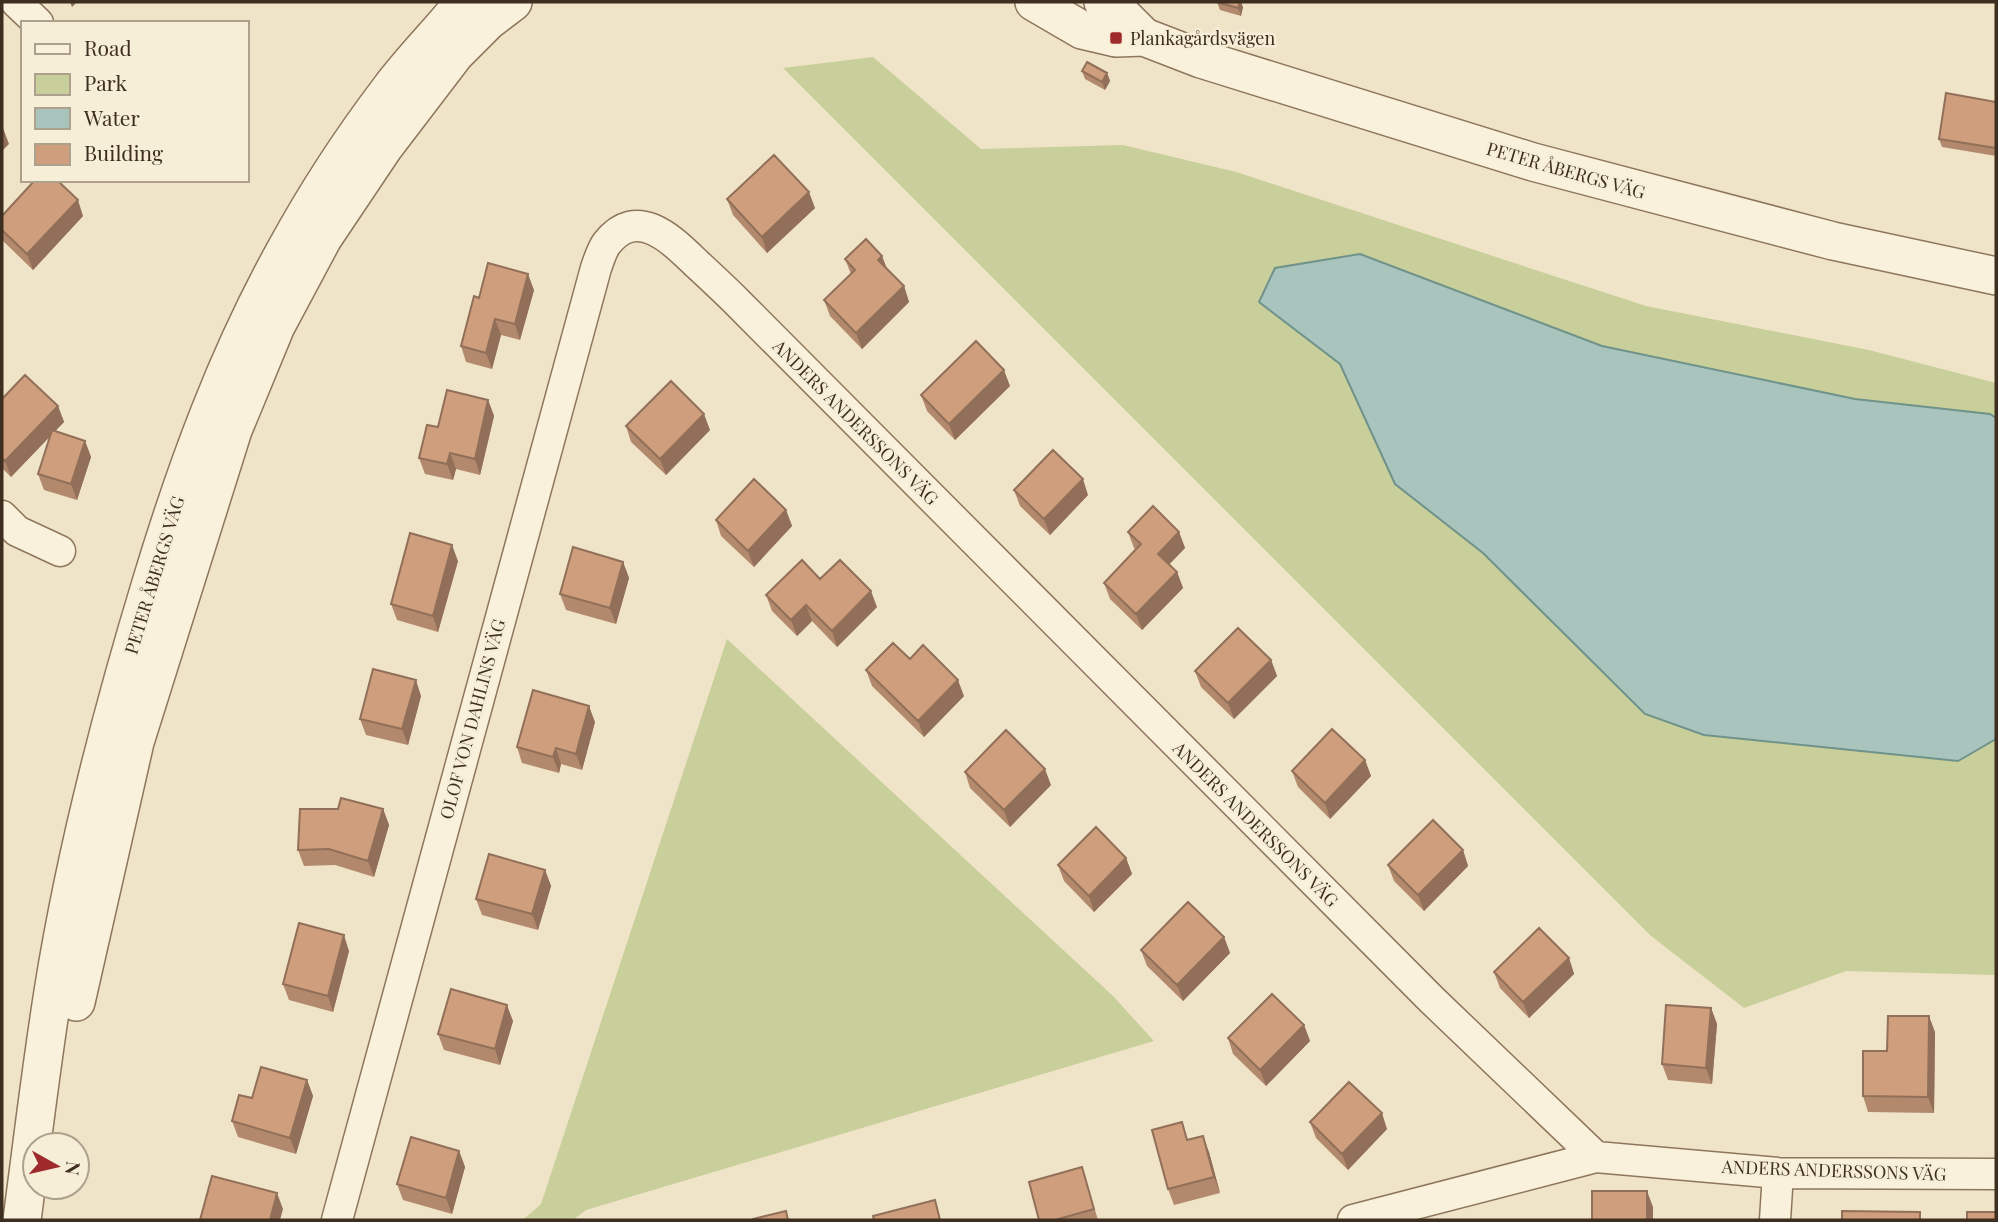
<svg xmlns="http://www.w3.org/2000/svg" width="1998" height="1222" viewBox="0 0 1998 1222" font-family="'Playfair Display',serif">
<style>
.green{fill:#c9cf9b}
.water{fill:#a9c4bc;stroke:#6f938a;stroke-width:2}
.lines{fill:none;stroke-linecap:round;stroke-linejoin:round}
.minor-casing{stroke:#8d765c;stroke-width:33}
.tertiary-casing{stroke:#8d765c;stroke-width:40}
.minor{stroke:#faf1dc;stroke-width:30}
.tertiary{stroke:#faf1dc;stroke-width:37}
.wall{fill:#b2896c}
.shaded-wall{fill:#916f58}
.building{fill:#cf9f7d;stroke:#916f58;stroke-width:2}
.poi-dot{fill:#9e2a2b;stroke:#f7eed8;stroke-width:2.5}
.labels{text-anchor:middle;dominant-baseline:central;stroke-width:5;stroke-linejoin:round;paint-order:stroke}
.poi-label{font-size:18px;fill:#3d2e20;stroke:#f7eed8;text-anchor:start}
.street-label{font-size:18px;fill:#3d2e20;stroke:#f7eed8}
</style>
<rect width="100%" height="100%" fill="#f0e4c8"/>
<path class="green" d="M873 57 981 149 1123 145 1236 172 1646 306 1869 350 1996 383V418L1989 414 1855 399 1602 346 1360 254 1259 301 1340 364 1395 484 1483 553 1957 761 1996 739V975L1846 971 1744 1008 1651 936 783 68Z
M727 639 1113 996 1154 1041 586 1210 573 1220H523L541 1204Z"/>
<path class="water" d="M1360 254 1602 346 1855 399 1990 414 1996 418V739L1958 761 1704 735 1645 714 1483 553 1395 484 1340 364 1259 302 1275 268Z"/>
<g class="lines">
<g class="minor-casing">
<path id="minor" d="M16 2 38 23
M2 516 17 531 60 551
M337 1220 596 268C599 260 602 249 607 243 638 204 673 241 697 264 711 277 724 289 737 302L1432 1000 1596 1157 1778 1173 1996 1174
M1353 1220 1596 1157
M1775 1220 1778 1173"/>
</g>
<g class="tertiary-casing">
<path id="tertiary" d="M1034 2 1082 30 1116 38 1144 37
M1103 2 1115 8 1144 37 1201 59 1533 162 1833 241 1996 276
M76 1002 135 742 233 430 276 326 323 238 384 147 455 54 488 21 513 2
M22 1220C32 1144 41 1068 53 992 75 853 110 718 151 583 186 467 227 355 286 249 316 194 352 139 390 89 411 61 436 36 458 9L468 2"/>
</g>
<use href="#minor" class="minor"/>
<use href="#tertiary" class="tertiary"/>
</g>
<path class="wall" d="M1217 2 1243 7 1241 16 1220 10Z
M1082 71 1107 73 1110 81 1105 90 1085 79Z
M1996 102V156L1942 147 1939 139Z
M727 199 815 208 767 253 733 215Z
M2 216H83L33 270 2 240Z
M882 256 887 269 904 286 909 302 862 349 830 316 824 300 851 274 845 259Z
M534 290 520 340 501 335 492 369 466 362 461 346 479 298Z
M1010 386 955 440 927 411 921 395Z
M2 399 58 406 64 422 55 431 85 441 91 457 77 500 44 490 38 474 50 436 11 477 2 468Z
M488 400 494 416 480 475 456 469 453 480 425 474 419 458 438 427Z
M626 426 710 430 666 475 631 442Z
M1014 490 1088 495 1050 535 1020 506Z
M786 510 792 526 754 567 721 536 716 520Z
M1128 532H1179L1185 548 1169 564 1177 572 1183 588 1142 630 1110 599 1104 583 1136 550 1134 548Z
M458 561 438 632 397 620 391 604Z
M623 562 629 578 616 624 566 610 560 594Z
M820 579 877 607 837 647 812 621 797 636 772 611 766 595Z
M910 659 964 696 924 737 872 686 866 670Z
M1271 660 1277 676 1234 719 1201 687 1195 671Z
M421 696 408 745 366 735 360 719Z
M595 722 582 770 561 764 559 773 522 763 517 747Z
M1365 760 1371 776 1330 819 1298 787 1292 771Z
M965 772 1051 785 1010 827 970 788Z
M383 809 389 825 374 877 335 865 304 866 298 850Z
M1463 850 1468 866 1424 911 1394 881 1388 865Z
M1126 858 1132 874 1094 912 1064 881 1058 865Z
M545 870 551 886 538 930 482 915 476 899Z
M1224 937 1230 953 1183 1001 1147 966 1141 950Z
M349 951 333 1012 289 1000 283 984Z
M1569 958 1574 974 1529 1018 1500 988 1494 972Z
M1711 1008 1717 1024 1712 1084 1668 1080 1662 1064Z
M513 1021 500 1065 444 1050 438 1034Z
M1304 1025 1310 1041 1266 1086 1233 1054 1228 1038Z
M1935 1032 1934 1113 1868 1112 1863 1096 1887 1051Z
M307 1080 313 1096 296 1154 238 1137 232 1121 252 1098Z
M1310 1122 1387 1129 1348 1170 1316 1138Z
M1189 1139 1209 1152 1220 1193 1174 1205 1168 1189Z
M459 1151 465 1167 452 1214 403 1200 397 1184Z
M1082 1167 1098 1220H1039Z"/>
<path class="shaded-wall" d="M70 2H77L72 7Z
M1240 2H1241L1243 7 1241 16 1238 8Z
M1107 73 1110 81 1105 90 1102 82Z
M3 128 9 144 2 151V130Z
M809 192 815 208 767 253 762 237Z
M78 200 83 216 33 270 27 254Z
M882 256 888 272 878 260Z
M528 274 534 290 520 340 515 324Z
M904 286 909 302 862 349 856 333Z
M495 319 501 335 492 369 486 353Z
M1004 370 1010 386 955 440 949 424Z
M488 400 494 416 480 475 475 459Z
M58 406 64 422 11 477 5 461Z
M704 414 710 430 666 475 660 459Z
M85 441 91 457 77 500 71 484Z
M450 453 456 469 453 480 447 464Z
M1083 479 1088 495 1050 535 1044 519Z
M786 510 792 526 754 567 748 551Z
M1179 532 1185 548 1164 570 1158 554Z
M452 545 458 561 438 632 433 616Z
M623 562 629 578 616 624 610 608Z
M1177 572 1183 588 1142 630 1136 614Z
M871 591 877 607 837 647 832 631Z
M806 605 812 621 797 636 791 620Z
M1271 660 1277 676 1234 719 1228 703Z
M416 680 421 696 408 745 402 729Z
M958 680 964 696 924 737 918 721Z
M589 706 595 722 582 770 576 754Z
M556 748 561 764 559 773 553 757Z
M1365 760 1371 776 1330 819 1325 803Z
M1045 769 1051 785 1010 827 1004 810Z
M383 809 389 825 374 877 368 861Z
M1463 850 1468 866 1424 911 1418 895Z
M1126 858 1132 874 1094 912 1089 896Z
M545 870 551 886 538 930 532 914Z
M344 935 349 951 333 1012 328 996Z
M1224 937 1230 953 1183 1001 1177 985Z
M1569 958 1574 974 1529 1018 1523 1002Z
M507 1005 513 1021 500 1065 495 1049Z
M1711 1008 1717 1024 1712 1084 1706 1068Z
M1929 1016 1935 1032 1934 1113 1928 1097Z
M1304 1025 1310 1041 1266 1086 1260 1070Z
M307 1080 313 1096 296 1154 290 1138Z
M1382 1113 1387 1129 1348 1170 1342 1154Z
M1203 1136 1209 1152 1220 1193 1214 1177Z
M459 1151 465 1167 452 1214 446 1198Z
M1647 1191 1653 1207V1220H1647Z
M277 1193 283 1209 280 1220H270Z"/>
<path class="building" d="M1217 2H1240L1238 8Z
M1087 62 1107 73 1102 82 1082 71Z
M1946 93 1996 102V148L1939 139Z
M774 155 809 192 762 237 727 199Z
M35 180H57L78 200 27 254 2 230V216Z
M866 239 882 256 878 260 904 286 856 333 824 300 855 270 845 259Z
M488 263 528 274 515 324 495 319 486 353 461 346 474 296 479 298Z
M976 341 1004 370 949 424 921 395Z
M25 375 58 406 5 461 2 458V399Z
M671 381 704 414 660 459 626 426Z
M447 390 488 400 475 459 450 453 447 464 419 458 427 425 438 427Z
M52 430 85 441 71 484 38 474Z
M1053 450 1083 479 1044 519 1014 490Z
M754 479 786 510 748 551 716 520Z
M1153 506 1179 532 1158 554 1177 572 1136 614 1104 583 1141 544 1128 532Z
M410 533 452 545 433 616 391 604Z
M573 547 623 562 610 608 560 594Z
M802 560 820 579 840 560 871 591 832 631 806 605 791 620 766 595Z
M1238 628 1271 660 1228 703 1195 671Z
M893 643 910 659 923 645 958 680 918 721 866 670Z
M373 669 416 680 402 729 360 719Z
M533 690 589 706 576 754 556 748 553 757 517 747Z
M1332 729 1365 760 1325 803 1292 771Z
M1006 730 1045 769 1004 810 965 772Z
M341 798 383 809 368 861 329 849 298 850 300 809H338Z
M1433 820 1463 850 1418 895 1388 865Z
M1096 827 1126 858 1089 896 1058 865Z
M489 854 545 870 532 914 476 899Z
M1188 902 1224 937 1177 985 1141 950Z
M299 923 344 935 328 996 283 984Z
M1539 928 1569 958 1523 1002 1494 972Z
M451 989 507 1005 495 1049 438 1034Z
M1272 994 1304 1025 1260 1070 1228 1038Z
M1666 1005 1711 1008 1706 1068 1662 1064Z
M1888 1016H1929L1928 1097 1863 1096V1051H1887Z
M261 1067 307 1080 290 1138 232 1121 239 1095 252 1098Z
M1349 1082 1382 1113 1342 1154 1310 1122Z
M1182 1122 1187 1140 1203 1136 1214 1177 1168 1189 1152 1130Z
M411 1137 459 1151 446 1198 397 1184Z
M1082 1167 1094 1209 1055 1220H1039L1029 1182Z
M212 1176 277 1193 270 1220H200Z
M1592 1191H1647V1220H1592Z
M935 1200 940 1220H874L873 1216Z
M786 1211 788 1220H753V1219Z
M1842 1211 1920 1212V1220H1842Z
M1967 1212H1996V1220H1967Z"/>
<rect class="poi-dot" x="1109" y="31" width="14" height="14" rx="3.5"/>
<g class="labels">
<g class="poi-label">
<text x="1130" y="38">Plankagårdsvägen</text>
</g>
<g class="street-label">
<text transform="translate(1566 170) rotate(16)">PETER ÅBERGS VÄG</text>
<text transform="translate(856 422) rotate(45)">ANDERS ANDERSSONS VÄG</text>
<text transform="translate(154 575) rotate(-73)">PETER ÅBERGS VÄG</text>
<text transform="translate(472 719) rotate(-75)">OLOF VON DAHLINS VÄG</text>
<text transform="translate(1256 824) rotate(45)">ANDERS ANDERSSONS VÄG</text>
<text transform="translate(1834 1170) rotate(2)">ANDERS ANDERSSONS VÄG</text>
</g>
</g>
<rect width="1998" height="1222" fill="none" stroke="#3d2e20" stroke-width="7"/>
<rect x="21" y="21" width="228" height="161" fill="#f7eed8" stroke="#ada18e" stroke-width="2"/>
<rect x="35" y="44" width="35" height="10" fill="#faf1dc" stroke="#ada18e" stroke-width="2"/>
<text x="84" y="56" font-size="21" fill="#3d2e20">Road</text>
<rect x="35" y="74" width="35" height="21" fill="#c9cf9b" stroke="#ada18e" stroke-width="2"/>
<text x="84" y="91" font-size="21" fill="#3d2e20">Park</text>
<rect x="35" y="108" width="35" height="21" fill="#a9c4bc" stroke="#ada18e" stroke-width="2"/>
<text x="84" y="126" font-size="21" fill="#3d2e20">Water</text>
<rect x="35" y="144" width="35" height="21" fill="#cf9f7d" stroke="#ada18e" stroke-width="2"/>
<text x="84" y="161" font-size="21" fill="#3d2e20">Building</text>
<g transform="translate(56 1166) rotate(98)"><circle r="33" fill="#f7eed8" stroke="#ada18e" stroke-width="2"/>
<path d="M0-5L12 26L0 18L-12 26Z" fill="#9e2a2b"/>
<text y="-10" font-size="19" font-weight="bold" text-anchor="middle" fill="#3d2e20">N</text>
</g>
</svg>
